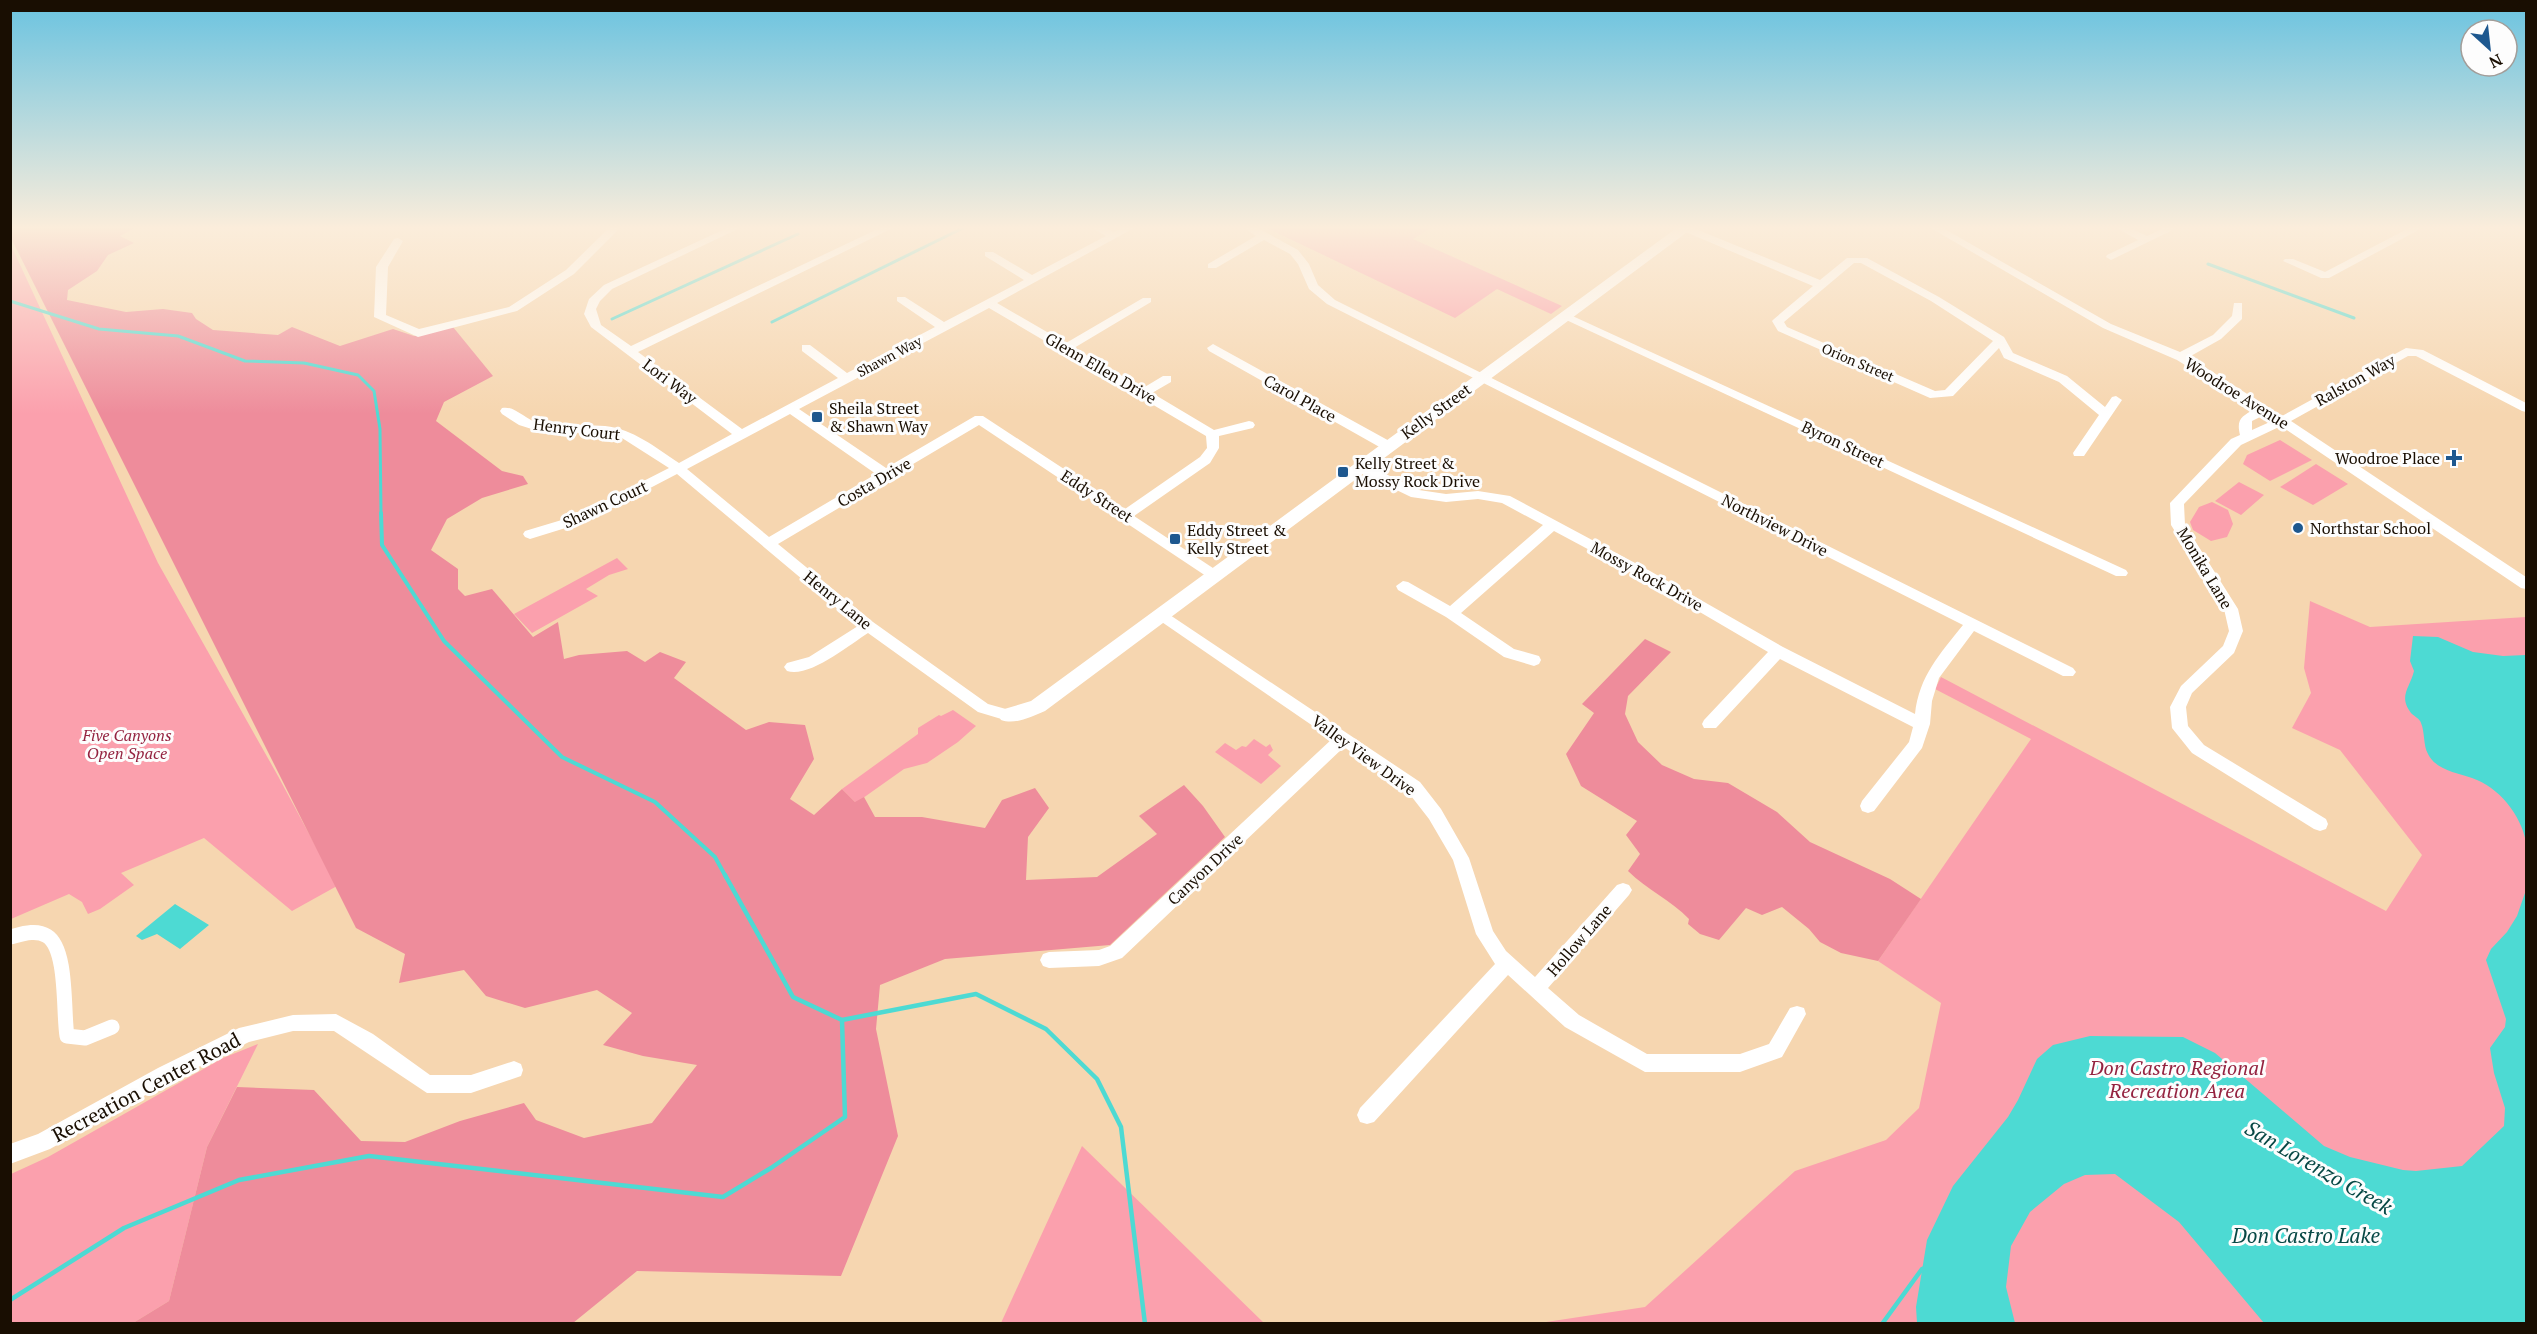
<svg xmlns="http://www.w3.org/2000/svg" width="2537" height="1334" viewBox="0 0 2537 1334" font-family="'PT Serif',serif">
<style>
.green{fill:#fba0ad}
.forest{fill:#ee8c9b}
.water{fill:#4ddad3}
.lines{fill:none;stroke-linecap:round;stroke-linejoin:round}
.stream-far2{stroke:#4ddad3;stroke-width:3}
.stream-far1{stroke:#4ddad3;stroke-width:4}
.stream{stroke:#4ddad3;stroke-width:4.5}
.pedestrian{stroke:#fff;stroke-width:15}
.minor{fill:#fff;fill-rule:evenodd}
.tertiary{fill:#fff;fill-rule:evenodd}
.poi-dot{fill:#1e588f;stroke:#fdfdfd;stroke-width:2}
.labels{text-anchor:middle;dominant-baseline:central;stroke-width:6;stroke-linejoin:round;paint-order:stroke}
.far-street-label{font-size:14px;fill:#190e02;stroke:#fdfdfd}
.street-label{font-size:16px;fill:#190e02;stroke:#fdfdfd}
.poi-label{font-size:16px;fill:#190e02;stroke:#fdfdfd;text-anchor:start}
.park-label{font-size:16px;font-style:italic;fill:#942340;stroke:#fdfdfd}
.near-park-label{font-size:20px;font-style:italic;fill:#942340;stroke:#fdfdfd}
.near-street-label{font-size:20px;fill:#190e02;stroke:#fdfdfd}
.near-water-label{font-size:21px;font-style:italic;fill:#074845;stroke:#fdfdfd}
</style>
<rect width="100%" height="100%" fill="#f6d6b0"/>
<path class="green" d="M1265 227H1433L1413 239 1562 306 1551 314 1497 289 1455 318Z
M10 243 158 563 278 776 337 886 292 911 204 838 121 873 134 885 100 909 88 914 82 902 69 894 11 919Z
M2280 440 2312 460 2270 481 2243 464 2247 455Z
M2316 464 2348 484 2313 505 2280 487Z
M2239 482 2264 495 2241 515 2215 501Z
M2212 502 2228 510 2233 524 2227 537 2211 541 2193 530 2190 522 2199 507Z
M617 558 628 569 609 575 586 589 598 596 532 633 514 614Z
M2310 601 2370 627 2526 617V1323L1533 1324 1645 1307 1795 1171 1886 1140 1919 1108 1941 1003 1878 961 2031 739 1935 689 1941 677 2386 911 2422 855 2340 750 2292 728 2311 693 2304 668Z
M953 710 976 726 958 742 927 763 904 769 856 803 842 789 918 734V728L939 715 941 716Z
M1254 739 1266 747 1270 744 1273 750 1268 755 1281 766 1261 784 1215 752 1225 743 1236 750 1242 746 1246 747Z
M258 1044 207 1147 169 1301 133 1323 11 1324V1174L48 1157 223 1058Z
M1082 1146 1264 1323H1001Z"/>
<path class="forest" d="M11 227H136L120 236 134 243 108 255 97 271 68 290 67 300 126 312 163 309 192 313 196 319 213 330 278 335 292 327 340 346 393 329 414 336 453 327 493 376 444 402 436 421 502 471 523 476 528 484 482 498 447 519 431 550 458 569V589L465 596 492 589 533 637 558 622 564 659 579 655 627 651 645 662 660 652 686 662 674 678 746 730 769 722 805 725 814 759 790 799 814 815 842 789 855 802 864 797 875 817H922L985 828 1002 800 1035 788 1049 808 1028 837 1026 880 1097 877 1157 834 1139 816 1184 785 1203 806 1225 837 1110 945 945 959 880 985 876 1029 898 1136 841 1276 637 1271 573 1323H133L169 1301 207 1147 237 1087 314 1090 361 1141 405 1142 460 1121 524 1103 536 1120 584 1138 652 1123 697 1065 643 1056 603 1045 632 1013 597 990 525 1008 486 996 464 970 399 983 405 954 356 928 11 238Z
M1645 639 1671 652 1628 696 1625 714 1638 742 1662 765 1694 779 1728 783 1777 812 1810 842 1890 879 1921 899 1878 961 1841 953 1820 942 1809 929 1782 907 1762 915 1746 908 1719 940 1700 934 1688 924 1689 919C1671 900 1647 890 1628 871L1640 854 1626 835 1637 821 1581 786 1566 754 1594 713 1582 704Z"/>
<path class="water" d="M2413 636 2438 637 2473 652 2503 656 2526 655V842C2521 815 2499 787 2472 778 2457 773 2436 770 2428 754 2423 745 2425 732 2421 723 2420 719 2414 716 2411 713 2398 696 2410 688 2414 671L2410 661Z
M2526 890V1323H2264L2179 1222 2115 1174 2085 1175 2064 1184 2030 1212 2011 1246 2006 1287 2015 1323H1917L1916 1307 1927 1240 1953 1186 2008 1117 2018 1100 2037 1059 2053 1045 2090 1036 2183 1037 2215 1053 2324 1146 2350 1157 2403 1170 2416 1171 2462 1166 2504 1126 2505 1108 2494 1073 2490 1048 2505 1027 2506 1019 2486 960 2491 949 2507 932 2517 916Z
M175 904 209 925 180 949 157 934 142 940 136 936Z"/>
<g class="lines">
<path class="stream-far2" d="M2208 264 2354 318
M10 301 99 329 178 336 245 361 304 363 358 375 374 391 380 429 381 514
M612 319 798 234
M772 322 965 227"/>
<path class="stream-far1" d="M381 513 382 545 444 641 562 757 655 802 715 857 726 877"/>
<path class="stream" d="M725 875 793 997 842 1020 976 994 1046 1029 1097 1079 1121 1127 1145 1324
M10 1300 124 1228 239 1180 369 1156 723 1197 771 1168 845 1117 842 1020
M1882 1324 1922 1269 1927 1267"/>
<path class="pedestrian" d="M10 937C22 934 36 929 47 936 68 949 63 1013 67 1036L85 1038 112 1027"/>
<path class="minor" d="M610 227H621L574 274 517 311 418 337 374 317 376 267 394 239 398 238 403 241 388 267 386 315 419 329 509 307 566 270Z
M729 227H742L612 289 600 301 596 309 601 325 631 346 882 227H895L638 352 742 429 838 378 802 351V345H810L847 373 935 327 897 301V297H905L944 322 1024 280 985 256V252H993L1032 275 1106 236 1090 227H1103L1114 232 1123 227H1136L997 303 1066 343 1143 298H1151V302L1074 348 1143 388 1163 376H1171V382L1152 393 1214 430 1249 421 1253 422 1255 425 1253 428 1219 436V448L1210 463 1134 516 1219 572 1221 575 1219 578H1209L979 425 778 544 873 622 988 704 1013 711 1016 715 1013 719 1008 721 978 712 868 633C849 645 810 678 787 671L784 667 787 663 809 657 858 626 677 474 585 522 530 539 525 537 523 534 525 531 575 516 669 468 622 438 606 434 538 431 519 425 502 414 500 411 502 408C515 405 526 421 539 423 561 427 583 424 605 426 633 429 655 447 679 463L732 434 591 327 584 314 589 299 604 285ZM989 308 1206 436 1207 448 1200 457 1125 509 983 416H975L886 468 799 409ZM790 414 876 474 769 537 687 469Z
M1243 227H1256L1298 250 1309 264 1318 285 1335 300 2073 668 2076 672 2073 676H2063L1974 631 1939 678 1932 701 1930 724 1922 748 1874 811 1868 813 1862 811 1860 806 1862 801 1909 742 1913 727 1780 659 1716 728H1704L1702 724 1704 720 1768 652 1640 577 1554 531 1461 613 1514 649 1539 656 1541 660 1539 664 1534 666 1504 657 1446 617 1398 590 1396 586 1403 581 1408 582 1450 606 1543 525 1502 503 1478 499 1446 502 1411 497 1355 470 1353 467 1355 464H1365L1419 490 1446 494 1478 491 1510 496 1650 571 1783 647 1915 714C1919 676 1940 654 1963 625L1327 304 1309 289 1298 264 1290 254 1264 240 1216 268H1208V264L1256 236Z
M1680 227H1691L1820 280 1847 258H1867L1939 297 2004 337 2013 353 2067 376 2105 407 2112 397 2116 396 2122 400 2084 456H2074L2073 453 2099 415 2059 382 2004 358 1999 348 1953 396 1930 398 1778 331 1772 321 1774 319 1813 286 1681 230ZM1854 263H1861L1931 301 1993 341 1945 390 1935 391 1787 327 1784 322Z
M1929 227H1941L2111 324 2180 352 2213 335 2232 316 2234 303H2242V319L2221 339 2189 357 2282 416 2406 348 2423 350 2526 403V412L2522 411 2416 356H2408L2291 421 2526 577V589L2521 588 2281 426 2241 445 2184 504 2185 525 2238 609 2243 631 2234 653 2192 693 2186 707 2188 726 2204 745 2326 819 2328 824 2326 829 2320 831 2314 829 2192 753 2172 728 2170 707 2181 686 2223 646 2229 631 2224 609 2171 525 2170 503 2231 439 2240 435C2236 419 2242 416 2255 409L2177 360 2103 328ZM2264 415 2272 421 2252 430V421Z
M2115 227H2128L2147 236 2166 227H2179L2111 260 2106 257 2107 255 2138 240Z
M2411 227H2424L2329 278H2321L2283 261 2285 259H2293L2325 272Z
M1566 313 2126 570 2128 573 2126 576H2116L1562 318 1560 316Z
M1213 344 1393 443 1394 446 1388 450 1383 449 1209 351 1207 348Z
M1161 609 1420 782 1441 809 1469 858 1493 931 1506 951 1535 977 1617 885 1623 883 1629 885 1632 890 1629 895 1548 988 1579 1015 1647 1054H1740L1769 1044 1790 1008 1797 1006 1804 1008 1806 1014 1782 1057 1740 1072H1645L1565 1027 1508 975 1374 1122 1367 1124 1360 1122 1357 1115 1360 1108 1495 964 1476 934 1453 860 1429 819 1408 792 1344 747 1122 958 1099 966 1049 968 1043 966 1040 960 1043 954 1049 952 1099 950 1110 946 1332 739 1156 618 1154 614 1156 610Z
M336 1014 373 1034 430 1075H471L514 1061 521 1064 523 1070 521 1076 471 1093H427L334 1031H293L249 1042 172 1080 50 1149 10 1164V1144L38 1134 158 1068 239 1028 293 1015Z"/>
<path class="tertiary" d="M1678 227H1694L1045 711C1031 717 1015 725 1001 720L998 715 1001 710 1031 701Z"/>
</g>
<linearGradient id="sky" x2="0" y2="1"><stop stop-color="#6ac3e0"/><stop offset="0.55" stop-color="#fbeddb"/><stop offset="1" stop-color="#fbeddb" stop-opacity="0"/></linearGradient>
<rect width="2537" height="414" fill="url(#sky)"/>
<g class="poi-dot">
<rect x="811" y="411" width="12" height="12" rx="3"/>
<path d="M2451 449h6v6h6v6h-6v6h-6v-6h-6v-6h6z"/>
<rect x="1337" y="466" width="12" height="12" rx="3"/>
<circle cx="2298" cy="528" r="6"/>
<rect x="1169" y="533" width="12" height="12" rx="3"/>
</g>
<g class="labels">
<g class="far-street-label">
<text transform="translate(889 356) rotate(-28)">Shawn Way</text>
<text transform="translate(1858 362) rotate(23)">Orion Street</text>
</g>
<g class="street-label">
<text transform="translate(1101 368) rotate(30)">Glenn Ellen Drive</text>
<text transform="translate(2355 380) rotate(-29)">Ralston Way</text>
<text transform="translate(670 381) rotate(37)">Lori Way</text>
<text transform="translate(2237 393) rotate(32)">Woodroe Avenue</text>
<text transform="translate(1300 398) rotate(29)">Carol Place</text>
<text transform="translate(1436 411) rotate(-36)">Kelly Street</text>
<text transform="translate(577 429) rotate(7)">Henry Court</text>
<text transform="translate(1843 444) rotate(25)">Byron Street</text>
<text transform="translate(874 482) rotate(-30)">Costa Drive</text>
<text transform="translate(1097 496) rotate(33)">Eddy Street</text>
<text transform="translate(605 504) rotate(-25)">Shawn Court</text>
<text transform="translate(1775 525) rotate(27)">Northview Drive</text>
<text transform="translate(2205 568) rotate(59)">Monika Lane</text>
<text transform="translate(1647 576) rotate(29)">Mossy Rock Drive</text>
<text transform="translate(838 600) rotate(39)">Henry Lane</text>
<text transform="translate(1364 755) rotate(36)">Valley View Drive</text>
<text transform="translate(1205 869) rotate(-43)">Canyon Drive</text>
<text transform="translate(1579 940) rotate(-49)">Hollow Lane</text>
</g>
<g class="poi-label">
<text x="829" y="408">Sheila Street<tspan x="829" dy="18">&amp; Shawn Way</tspan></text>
<text x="2440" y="458" text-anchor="end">Woodroe Place</text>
<text x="1355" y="463">Kelly Street &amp;<tspan x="1355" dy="18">Mossy Rock Drive</tspan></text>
<text x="2310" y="528">Northstar School</text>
<text x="1187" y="530">Eddy Street &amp;<tspan x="1187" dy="18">Kelly Street</tspan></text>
</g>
<g class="park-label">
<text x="127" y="735">Five Canyons<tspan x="127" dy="18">Open Space</tspan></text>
</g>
<g class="near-park-label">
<text x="2177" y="1067">Don Castro Regional<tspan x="2177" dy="23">Recreation Area</tspan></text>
</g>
<g class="near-street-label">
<text transform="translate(146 1087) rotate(-28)">Recreation Center Road</text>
</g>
<g class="near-water-label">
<text transform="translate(2319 1167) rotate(30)">San Lorenzo Creek</text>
<text x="2306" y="1235">Don Castro Lake</text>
</g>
</g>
<rect width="2537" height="1334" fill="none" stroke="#190e02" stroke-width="24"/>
<g transform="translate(2489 48) rotate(153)"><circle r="28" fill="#fdfdfd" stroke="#a29d99" stroke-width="1.5"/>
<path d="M0-4.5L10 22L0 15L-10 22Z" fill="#1e588f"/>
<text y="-9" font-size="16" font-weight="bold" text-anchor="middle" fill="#190e02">N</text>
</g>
</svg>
